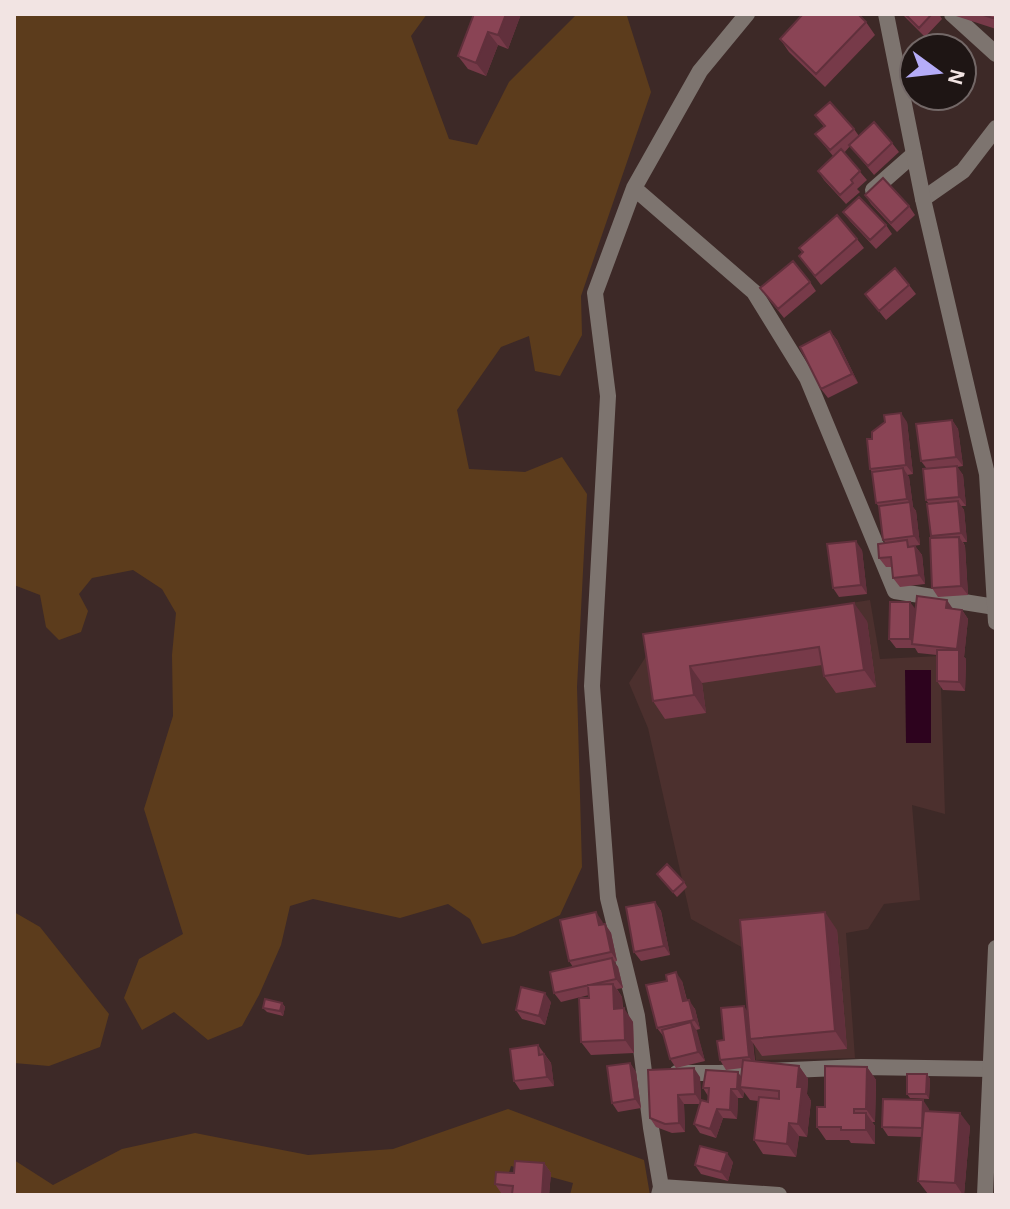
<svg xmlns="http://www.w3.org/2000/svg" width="1010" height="1209" viewBox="0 0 1010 1209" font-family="'Alegreya Sans',sans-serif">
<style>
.built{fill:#4c302e}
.green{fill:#5c3c1c}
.water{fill:#2d031e}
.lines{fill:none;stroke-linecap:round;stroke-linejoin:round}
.minor{stroke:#7d746f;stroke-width:16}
.tertiary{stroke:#7d746f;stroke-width:16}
.wall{fill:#773a49}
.shaded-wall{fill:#61303c}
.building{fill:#8a4455;stroke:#61303c;stroke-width:2}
</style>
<rect width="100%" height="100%" fill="#3d2927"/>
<path class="built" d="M870 600 880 659 940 656 945 814 912 805 920 900 884 904 868 929 846 933 855 1058 756 1060 745 949 691 919 648 728 629 683 661 633Z"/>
<path class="green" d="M14 14H427L411 36 449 139 477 145 509 82 577 14H621L627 16 651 92 581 296 582 335 560 376 535 371 529 336 501 347 457 410 469 469 525 472 562 457 587 494 577 687 582 867 560 915 514 936 482 944 470 919 448 904 400 918 313 899 290 906 281 945 259 995 242 1026 208 1040 174 1012 142 1030 124 998 139 959 183 934 144 809 173 716 172 655 176 613 162 589 133 570 92 578 79 594 88 611 81 632 59 640 46 627 40 595 14 585Z
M14 912 40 927 109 1014 100 1047 49 1066 14 1063Z
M508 1109 644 1160 650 1195H570L573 1183 511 1166 502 1195H14V1160L53 1185 122 1149 195 1133 308 1155 393 1149Z"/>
<path class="water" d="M905 670H931V743H906Z"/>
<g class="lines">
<path class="minor" d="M952 14 996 54
M634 188 754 292 807 378 895 591 995 607
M873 190 914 154
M923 199 963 171 996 128
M677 1073H719L861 1067 991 1069
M661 1187 779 1195
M659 1195 661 1187 651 1128 637 1016 608 898 592 686 608 396 595 293 634 188 700 71 747 14"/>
<path class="tertiary" d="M886 14 923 199 987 474 996 622
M985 1195 996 948"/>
</g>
<path class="wall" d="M474 14H521L508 49 498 45 486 76 468 69 458 56Z
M902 14H939L942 19 925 37Z
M955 14H996V29L956 16Z
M866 22 875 35 825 87 789 52 780 39Z
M815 115 854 129 859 136 892 143 899 152 874 175 850 146 844 153 867 180 857 189 860 192 846 204 824 180 818 171 833 156 815 134 824 127Z
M865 195 909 206 915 215 897 232 871 204Z
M843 212 886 225 892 234 876 249 850 221Z
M857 239 864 248 821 285 799 256 802 253 799 248Z
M810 282 816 291 784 318 760 288Z
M909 285 916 294 886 320 865 294Z
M830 331 837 340 858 383 828 398 821 389Z
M952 420 958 429 963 466 957 467 963 475 966 506H961L964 510 967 542H963L965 546 968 595 938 597 932 588V538L931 536 929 504 926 500 927 469 921 461Z
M907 422 913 474 907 475 909 477 913 507 916 511 920 545 912 546H915L922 555 925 584 900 587 893 578 892 567H886L879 558 886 543 883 540 880 508 876 503 872 472 870 469 872 439Z
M862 550 867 594 839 597 833 588Z
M953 609 962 610 968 619 964 657 966 659 965 691 943 690 937 681V655L918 653 915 648H896L889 639 916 610Z
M867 621 876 687 836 693 824 676 822 665 702 683 706 713 665 719 653 701 643 634Z
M657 874 684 882 687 887 677 897Z
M655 902 661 911 670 955 641 961 634 952Z
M602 921 603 925 605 924 611 933 617 961 614 962 618 967 623 988 617 989 622 997 623 1008 633 1022 634 1053 591 1055 581 1042 589 995 561 1002 554 993 573 967 569 961Z
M837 930 847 1049 762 1056 753 1043 755 1061 799 1066 808 1079 807 1094 811 1101 807 1137 799 1136 796 1157 763 1154 754 1140 758 1101 750 1100 744 1092 743 1098H738L737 1119 723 1118 716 1138 700 1133 694 1124 700 1104H684L685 1132 672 1133 656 1127 650 1118 700 1077 701 1100 708 1102V1096L703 1088 741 1077 742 1068 726 1070 720 1060 748 1012Z
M682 981 687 1000 695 1009 700 1029 696 1030 705 1061 676 1068 670 1059 664 1037 657 1028Z
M551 1002 545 1025 522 1019 516 1010Z
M282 1003 285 1007 283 1016 267 1012 263 1008Z
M538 1045 551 1063 554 1086 520 1090 514 1081Z
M630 1063 636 1072 641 1108 618 1112 612 1103Z
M867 1067 876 1080 875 1122H872L875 1126V1144L851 1143 849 1140H826L817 1127 825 1107Z
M927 1074 930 1079 929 1099 910 1098 907 1094Z
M929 1109V1111L970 1126 964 1195 928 1194 918 1181 922 1137 888 1136 882 1127Z
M733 1162 728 1181 701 1174 695 1165Z
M544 1163 551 1173 549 1195H513L501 1193 495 1184 514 1173Z"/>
<path class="shaded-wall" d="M506 14H521L508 49 498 35Z
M488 32 498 45 486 76 476 63Z
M830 331 837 340 858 383 852 374Z
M901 413 907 422 913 474 906 465Z
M952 420 958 429 963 466 956 457Z
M957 466 963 475 966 506 959 497Z
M903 468 909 477 913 507 916 511 920 545 914 536 910 503 907 499Z
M958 501 964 510 967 542 961 533Z
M959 537 965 546 968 595 961 586Z
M856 541 862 550 867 594 861 585Z
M915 546 922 555 925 584 919 575Z
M947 600 953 609 946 608Z
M910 602 917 611 913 644 910 639Z
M854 603 867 621 876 687 864 670Z
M962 610 968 619 964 657 966 659 965 691 959 682V651L957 649Z
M690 666 702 683 706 713 694 695Z
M655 902 661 911 670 955 664 946Z
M596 912 602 921 605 934 599 925Z
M825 912 837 930 847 1049 835 1031Z
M605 924 611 933 617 961 611 952Z
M612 958 618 967 623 988 616 979Z
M676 972 682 981 689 1010 683 1001Z
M613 984 622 997 623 1022 614 1009Z
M545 993 551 1002 545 1025 539 1016Z
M689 1000 695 1009 700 1029 694 1020Z
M282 1003 285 1007 283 1016 280 1011Z
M744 1006 750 1015V1039L753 1043 755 1066 749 1057Z
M624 1008 633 1022 634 1053 625 1040Z
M691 1022 697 1031 705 1061 698 1052Z
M544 1054 551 1063 554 1086 547 1077Z
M630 1063 636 1072 641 1108 635 1099Z
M799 1066 808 1079 807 1094 811 1101 807 1137 798 1124 797 1087Z
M867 1067 876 1080 875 1122 866 1109Z
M694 1068 700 1077 701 1103 695 1094Z
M738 1072 744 1081 740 1087 744 1092 743 1098 737 1089Z
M927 1074 930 1079 929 1099 926 1094Z
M731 1089 738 1098 737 1119 730 1110Z
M678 1095 684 1104 685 1132 679 1123Z
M923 1100 929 1109V1137L922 1128Z
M717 1109 723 1118 716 1138 710 1129Z
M866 1113 875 1126V1144L866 1130Z
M960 1113 970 1126 964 1195H963L955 1183Z
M789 1123 799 1136 796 1157 787 1144Z
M727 1153 733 1162 728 1181 721 1172Z
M544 1163 551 1173 549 1195H542Z"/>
<path class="building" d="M474 14H506L498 35 488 32 476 63 458 56Z
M803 14H858L866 22 816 74 780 39Z
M905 14H932L919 28Z
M980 14H996V19Z
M830 102 854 129 830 150 815 134 825 126 815 115Z
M874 122 892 143 868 166 849 145Z
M841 149 860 171 851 180 853 183 840 195 818 171Z
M883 178 909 206 891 223 865 195Z
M859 197 886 225 870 240 843 212Z
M837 215 857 239 815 276 799 256 803 252 799 248Z
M793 261 810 282 778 309 760 288Z
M895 268 909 285 879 311 865 294Z
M830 331 852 374 821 389 800 347Z
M901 413 906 465 870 469 867 439H872V432L885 422 884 415Z
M952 420 956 457 921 461 916 424Z
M957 466 959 497 926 500 923 469Z
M903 468 907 499 876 503 872 472Z
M958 501 961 533 931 536 927 504Z
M910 502 914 536 883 540 879 506Z
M959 537 961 586 932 588 930 538Z
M907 540 908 547 915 546 919 575 893 578 891 557 879 558 878 544Z
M856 541 861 585 833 588 827 544Z
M917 596 947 600 946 608 962 610 957 649 912 644Z
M890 602H910V639H889Z
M854 603 864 670 824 676 819 647 690 666 694 695 653 701 643 634Z
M937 650H959V682L937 681Z
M667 864 684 882 673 892 657 874Z
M655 902 664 946 634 952 626 907Z
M596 912 599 925 605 924 611 952 569 961 560 920Z
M825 912 835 1031 750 1039 740 920Z
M612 958 616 979 554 993 550 972Z
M676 972 683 1001 689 1000 694 1020 657 1028 646 985 667 981 666 975Z
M613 984 614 1009 624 1008 625 1040 581 1042 579 998H589L588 985Z
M521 987 545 993 539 1016 516 1010Z
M265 999 282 1003 280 1011 263 1008Z
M744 1006 749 1057 720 1060 717 1041 724 1040 721 1008Z
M691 1022 698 1052 670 1059 662 1030Z
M538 1045 539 1055 544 1054 547 1077 514 1081 510 1049Z
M743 1060 799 1066 797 1087H802L798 1124 789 1123 787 1144 754 1140 759 1097 779 1099V1091L740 1087Z
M630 1063 635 1099 612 1103 607 1066Z
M825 1066 867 1067 866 1109H854V1113H866V1130H841V1127H817V1107H825Z
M694 1068 695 1094 678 1095 679 1123 665 1124 650 1118 648 1070Z
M706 1070 738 1072 737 1089H731L730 1110 717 1109 710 1129 694 1124 701 1100 708 1102 709 1088H703Z
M907 1074H927L926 1094H907Z
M883 1099 923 1100 922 1128 882 1127Z
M924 1111 960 1113 955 1183 918 1181Z
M700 1146 727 1153 721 1172 695 1165Z
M515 1161 544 1163 542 1195 512 1194 513 1186 495 1184 496 1172 514 1173Z"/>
<rect width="1010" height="1209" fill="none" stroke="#f2e4e3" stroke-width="32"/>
<g transform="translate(938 72) rotate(105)"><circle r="38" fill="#1e1514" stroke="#736867" stroke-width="2"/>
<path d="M0-6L14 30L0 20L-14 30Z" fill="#b5acf8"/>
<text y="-12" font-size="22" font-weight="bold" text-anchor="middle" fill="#f2e4e3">N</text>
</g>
</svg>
